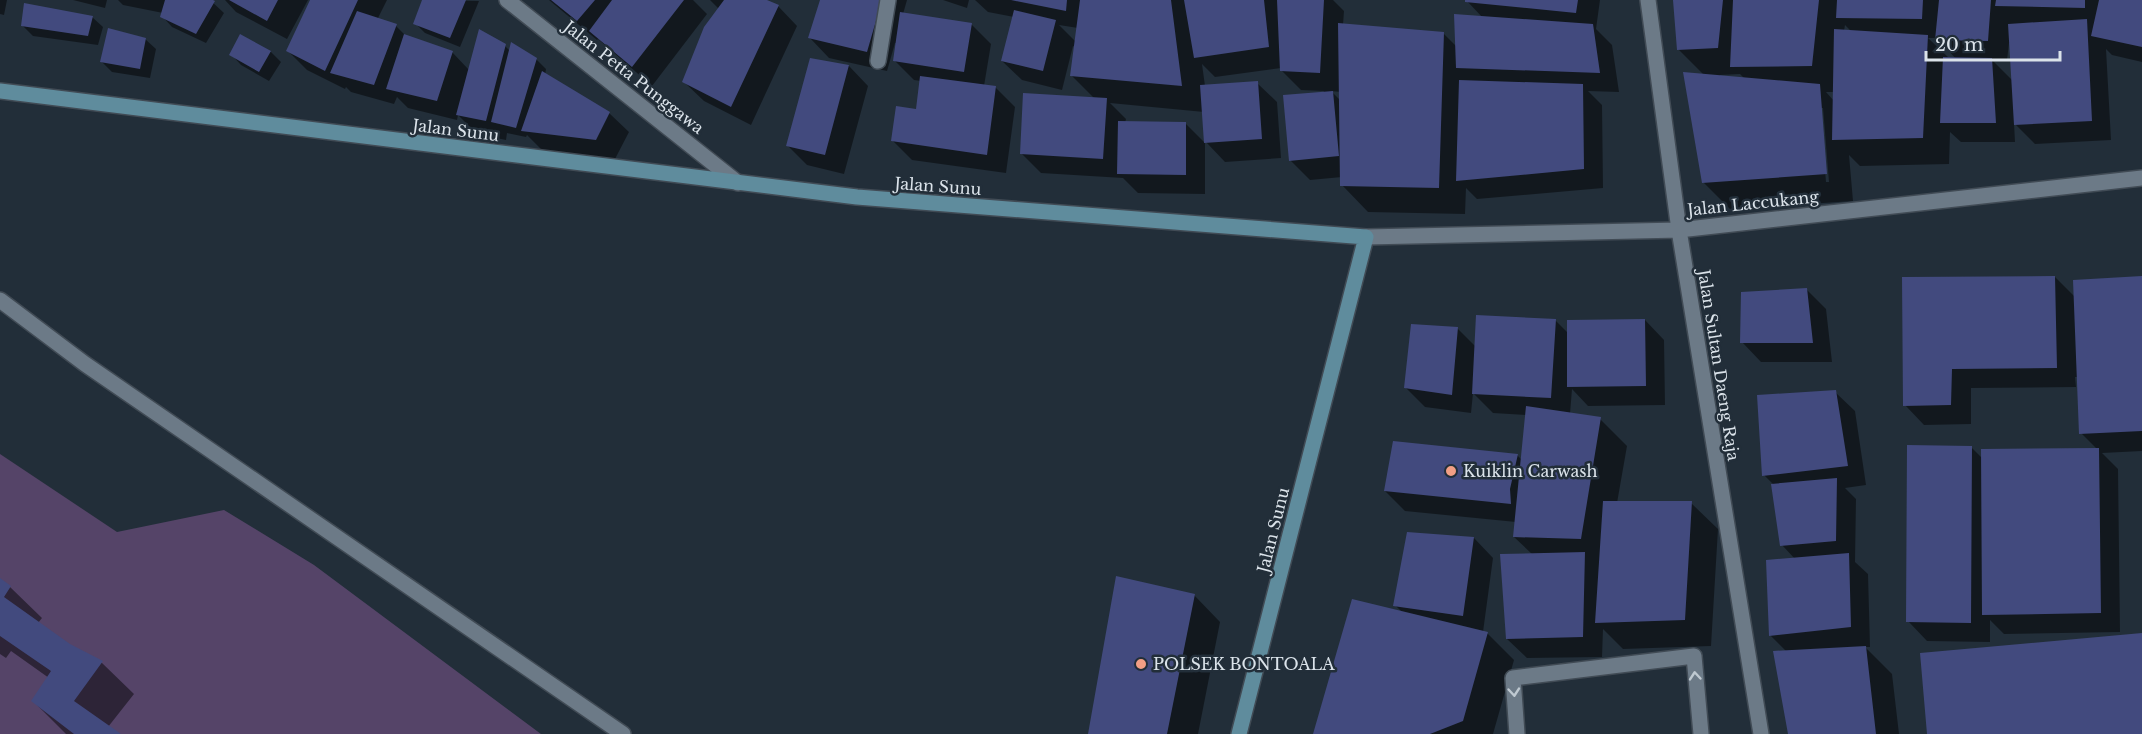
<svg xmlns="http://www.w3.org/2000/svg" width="2142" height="734" viewBox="0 0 2142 734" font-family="'Libre Baskerville',serif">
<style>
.green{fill:#554468}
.shadow{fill:#0007;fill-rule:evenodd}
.building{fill:#424a7e}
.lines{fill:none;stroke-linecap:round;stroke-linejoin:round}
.service-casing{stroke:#414b55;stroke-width:18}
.minor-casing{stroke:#414b55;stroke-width:18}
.secondary-casing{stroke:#414b55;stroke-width:18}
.service{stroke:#6c7a87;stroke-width:15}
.minor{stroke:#6c7a87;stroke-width:15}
.secondary{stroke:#5f8c9d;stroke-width:15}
.oneway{stroke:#bfc9d1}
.poi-dot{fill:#f39f85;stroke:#222e39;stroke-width:2}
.labels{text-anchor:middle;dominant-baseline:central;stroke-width:5;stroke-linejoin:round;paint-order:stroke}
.street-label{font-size:16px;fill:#dbe3ea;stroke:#222e39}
.poi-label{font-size:16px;fill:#dbe3ea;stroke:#222e39;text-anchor:start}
</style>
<rect width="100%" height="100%" fill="#222e39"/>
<path class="green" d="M0 454 117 532 224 510 314 565 541 734H0Z"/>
<path class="shadow" d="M0 0H7L4 15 0 14Z
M73 0H107L105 8Z
M118 0H210L224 13 206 43 172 27 162 16 163 13 123 5Z
M225 0H308L287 39 236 12Z
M311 0H387L377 20 396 26 407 37 452 52 469 70 505 46 510 51 536 59 546 69 545 75 609 113 629 132 615 159 542 150 527 135 526 137 507 133 506 140 477 134 458 115 457 120 408 108 397 97 394 104 351 92 346 87 345 89 307 70 288 51Z
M423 0 479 1 460 47 425 33 415 23Z
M549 0H693L707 14 652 86 598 39 597 40Z
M710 0H763L778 6 797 26 751 125 704 101 684 82 719 9Z
M822 0H907L903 14 972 25 991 44 984 86 996 88 1015 107 1006 173 912 160 892 140 917 110 921 81 914 80 894 60 897 43H895L887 71 829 58 810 38Z
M943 0H969L967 8Z
M975 0H1333L1344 11 1343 25 1443 33 1457 47 1483 18 1466 0H1600L1596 29 1612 45 1619 92 1588 91 1602 105 1603 188 1477 199 1466 188 1465 214 1368 212 1342 185V177L1310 180 1290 160 1324 91 1301 90 1281 70V68L1215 77 1202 64 1205 86 1257 83 1277 102 1281 158 1225 162 1206 142 1204 112 1110 103 1126 119 1125 123H1185L1205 143V194L1138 193 1123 178 1041 173 1021 153 1095 99 1072 76 1075 47 1073 46 1062 90 1022 80 1002 61 1014 17 988 12ZM1059 25 1078 28 1076 42ZM1331 91 1341 92V101Z
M1675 0H2142V62L2112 55 2106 49 2111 140 2035 144 2014 123 2015 142H1961L1950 132 1949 164 1860 166 1849 155 1853 201 1730 209 1703 182 1705 76 1678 49ZM1845 25 1852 32 1844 31ZM1928 38H1937L1956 59 1949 58ZM2009 43H2010L2013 81 1991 59 2007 60ZM1740 74 1745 79 1720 77V75ZM1826 92H1834V101ZM1820 108H1823L1829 182H1826Z
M92 17 103 27 98 45 33 36 23 26Z
M241 36 271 52 281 62 269 81 241 65 231 54Z
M145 39 156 49 150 78 112 72 102 62Z
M811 60 849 66 868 86 844 174 807 165 788 146Z
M2055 277 2075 297 2142 278V451L2102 453 2118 469 2120 632 2004 634 1990 620V642L1927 641 1908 621 1971 447 1983 459 2097 449 2081 433 2078 377H2075L2076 387 1971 388V424L1924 425 1905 405Z
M1807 290 1826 309 1832 362H1761L1742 342Z
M1555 320 1568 333 1645 320 1664 340 1665 405 1588 406 1572 389 1570 414 1600 419 1627 446 1617 503H1691L1718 529 1711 646 1623 649 1603 629 1602 657 1527 658 1507 639 1533 555 1514 537 1516 522 1405 511 1385 491 1517 455 1522 460 1526 415 1493 413 1473 393 1471 413 1425 407 1405 387 1457 328 1476 347Z
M1835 392 1855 411 1866 485 1845 488 1856 499 1855 562 1868 574 1870 647H1865L1892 674 1899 734H1790L1787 652 1770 635 1795 559 1782 545 1773 484 1764 475Z
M1474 538 1493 558 1483 632 1488 634 1514 660 1493 734H1315L1402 612 1395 605Z
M0 580 10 587 42 618 38 623 70 645 102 663 134 694 108 727 118 734H66L33 701 49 678 11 651 6 658 0 654Z
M1194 595 1220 622 1198 734H1090Z"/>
<path class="building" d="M165 0H213L215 1 196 34 160 17Z
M229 0H278L267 21Z
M310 0H358L325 71 286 51Z
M422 0H466L450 38 413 24Z
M551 0H595L577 21Z
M612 0H684L632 67 589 31Z
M724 0H767L779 5 731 107 682 82 704 27Z
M820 0H882L867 52 808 38Z
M1011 0H1067L1066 11Z
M1080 0H1171L1182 86 1070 76Z
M1184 0H1264L1269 47 1194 58Z
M1277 0H1324L1320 73 1280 71Z
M1465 0H1578L1576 13 1465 2Z
M1673 0H1723L1718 48 1677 50Z
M1733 0H1819L1812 66 1730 67Z
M1837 0H1923L1922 19 1836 18Z
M1939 0H1991L1988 41 1935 40Z
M1996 0H2085V8L1995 6Z
M2099 0H2142V47L2091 36Z
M24 3 93 16 88 36 21 26Z
M1014 10 1056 20 1043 71 1001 61Z
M357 11 397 24 374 85 330 73Z
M900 12 972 23 964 72 893 61Z
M1454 14 1593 24 1600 73 1456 68Z
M2087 19 2092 121 2014 125 2008 24Z
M1338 23 1444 32 1439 188 1340 186Z
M108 28 146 38 140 69 100 62Z
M479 29 506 44 486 121 456 115Z
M1834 29 1928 35 1923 138 1832 140Z
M240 34 271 51 259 72 229 55Z
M404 34 453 51 437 101 386 89Z
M511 42 537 58 516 128 491 122Z
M1943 57 1992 58 1996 123H1940Z
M810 58 849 65 825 155 786 146Z
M542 71 610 112 596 140 521 131Z
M1683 72 1820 84 1827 174 1702 183Z
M920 76 996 86 987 155 891 141 896 106 916 109Z
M1459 80 1583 84 1584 169 1456 181Z
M1258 81 1262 139 1204 143 1200 85Z
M1333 91 1339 156 1289 161 1283 95Z
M1023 93 1107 98 1103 159 1020 154Z
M1118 121 1186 122V175L1117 174Z
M2055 276 2057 368 1952 369 1951 405 1903 406 1902 277Z
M2142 276V431L2079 434 2073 280Z
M1807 288 1813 343H1740L1741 292Z
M1476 315 1556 319 1551 398 1472 394Z
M1645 319 1646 386 1567 387V320Z
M1411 324 1458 327 1452 395 1404 388Z
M1836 390 1848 466 1762 476 1757 395Z
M1526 406 1601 417 1581 539 1513 537Z
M1393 441 1518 454 1510 489 1511 504 1384 491Z
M1907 445 1972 446 1971 623 1906 622Z
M2099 448 2101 613 1982 615 1981 449Z
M1837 478 1836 541 1780 546 1771 484Z
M1603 501H1692L1685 620 1595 623Z
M1407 532 1474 537 1463 616 1393 606Z
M1585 552 1583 637 1506 639 1500 554Z
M1849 553 1851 627 1769 636 1766 560Z
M1116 576 1195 594 1167 734H1088Z
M0 578 11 586 4 597 70 644 103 661 74 701 121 734H74L31 701 51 671 0 636Z
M1352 599 1488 632 1463 721 1430 734H1313Z
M2142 633V734H1927L1920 653Z
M1866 646 1876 734H1788L1773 651Z"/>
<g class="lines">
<g class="service-casing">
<path id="service" d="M0 300 85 364 623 734
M1517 734 1513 678 1694 656 1701 734"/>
</g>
<g class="minor-casing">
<path id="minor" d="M507 0 738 183
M1648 0 1679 230 1761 734
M878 61 888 0
M1366 237 1679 230 2142 178"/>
</g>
<g class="secondary-casing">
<path id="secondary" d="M0 91 857 197 1366 237 1239 734"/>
</g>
<use href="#service" class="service"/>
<use href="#minor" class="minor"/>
<use href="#secondary" class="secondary"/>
</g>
<defs><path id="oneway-chevron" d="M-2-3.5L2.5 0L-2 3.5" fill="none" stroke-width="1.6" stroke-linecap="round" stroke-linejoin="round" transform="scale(1.5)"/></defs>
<g class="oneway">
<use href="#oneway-chevron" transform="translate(1695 676) rotate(-95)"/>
<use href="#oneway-chevron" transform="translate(1514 692) rotate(85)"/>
</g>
<g class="poi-dot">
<circle cx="1451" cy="471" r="6"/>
<circle cx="1141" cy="664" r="6"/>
</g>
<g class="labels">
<g class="street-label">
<text transform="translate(634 77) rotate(38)">Jalan Petta Punggawa</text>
<text transform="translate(456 130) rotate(7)">Jalan Sunu</text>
<text transform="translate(938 186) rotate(4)">Jalan Sunu</text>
<text transform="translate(1753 203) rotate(-6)">Jalan Laccukang</text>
<text transform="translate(1719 365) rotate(81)">Jalan Sultan Daeng Raja</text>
<text transform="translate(1273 530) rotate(-76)">Jalan Sunu</text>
</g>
<g class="poi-label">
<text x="1463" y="471">Kuiklin Carwash</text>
<text x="1153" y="664">POLSEK BONTOALA</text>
</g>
</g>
<path d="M1926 51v9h134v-9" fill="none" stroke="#dbe3ea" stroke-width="3"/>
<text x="1935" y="51" font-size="18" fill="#dbe3ea" stroke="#222e39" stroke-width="4.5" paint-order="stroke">20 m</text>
</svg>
